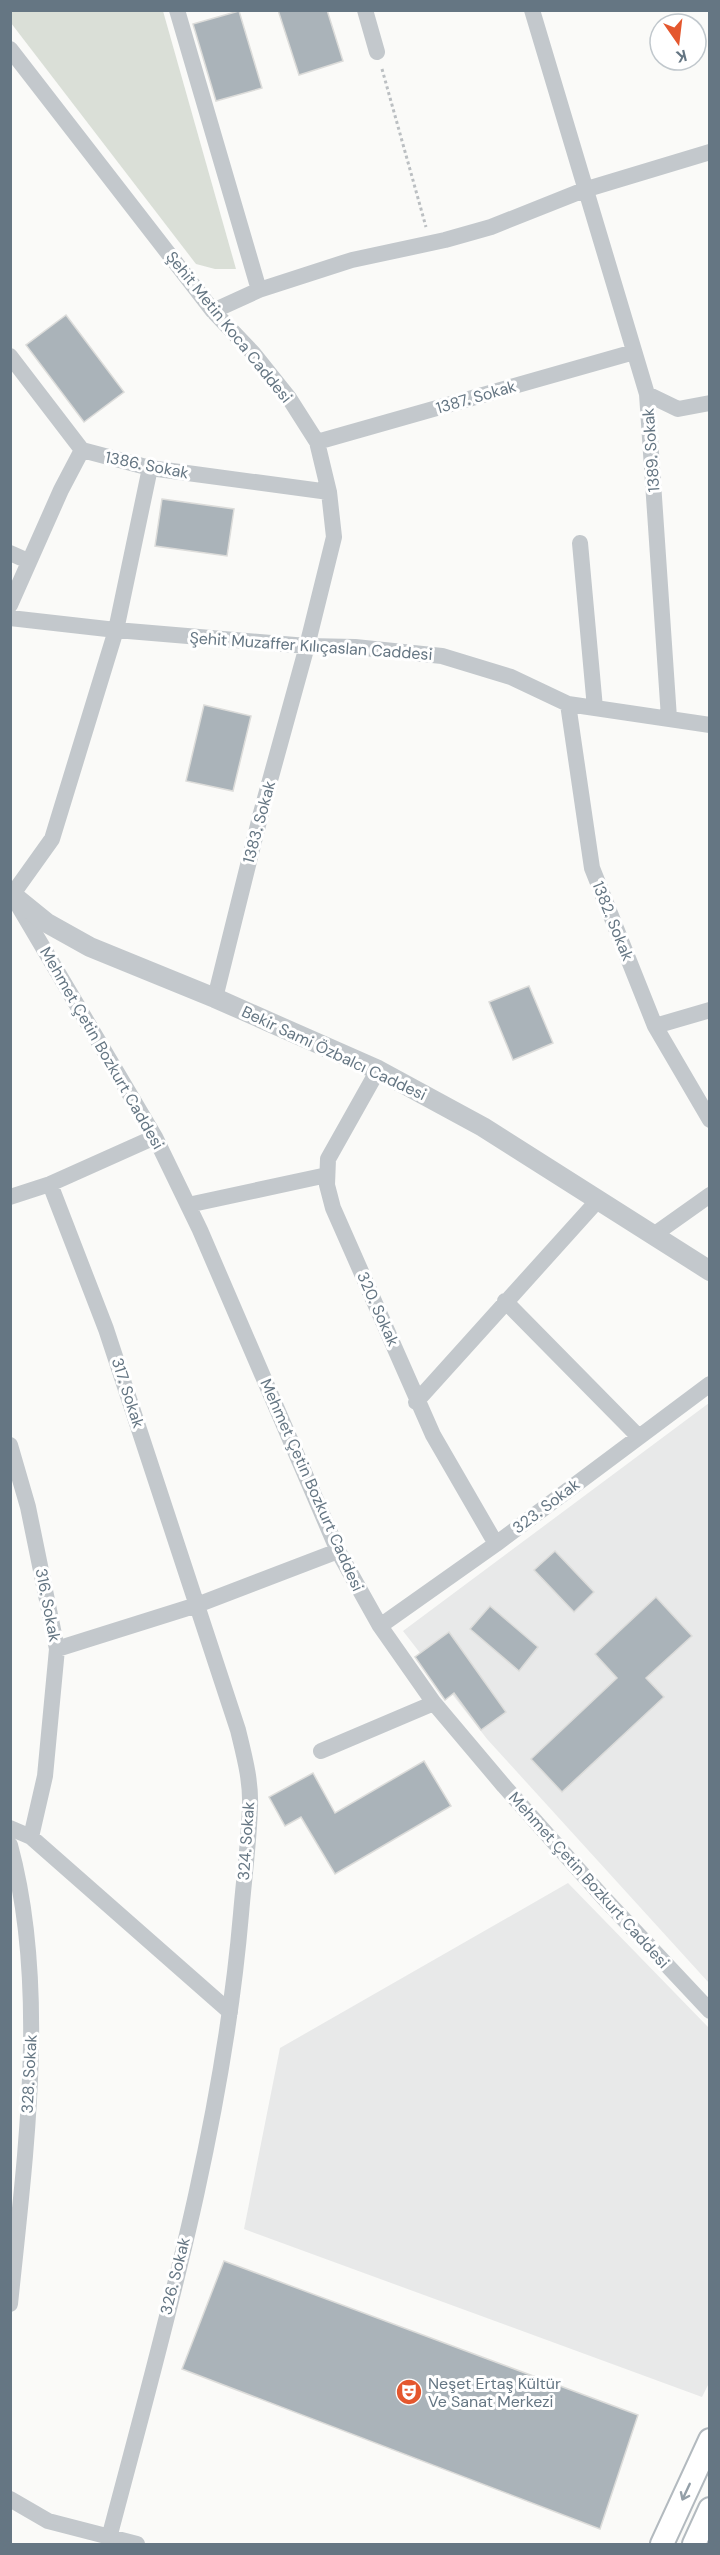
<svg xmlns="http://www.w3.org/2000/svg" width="720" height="2555" viewBox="0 0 720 2555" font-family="'DM Sans',sans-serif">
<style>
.built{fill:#e8e9e9}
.green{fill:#dadfd7}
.building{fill:#aab3b9;stroke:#dcdcda;stroke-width:1.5}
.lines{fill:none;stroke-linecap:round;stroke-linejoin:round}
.secondary-casing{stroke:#b3babf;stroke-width:26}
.path{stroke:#bbbfc2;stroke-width:3;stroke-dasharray:3 3;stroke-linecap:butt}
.minor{stroke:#c3c8cc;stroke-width:16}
.tertiary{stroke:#c3c8cc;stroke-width:20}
.secondary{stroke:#fff;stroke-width:22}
.oneway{stroke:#939fa8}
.labels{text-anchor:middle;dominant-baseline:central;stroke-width:6;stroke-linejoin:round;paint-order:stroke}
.street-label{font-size:16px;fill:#657683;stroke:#fff}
.poi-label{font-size:16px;fill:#657683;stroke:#fff;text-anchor:start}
</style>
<rect width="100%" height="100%" fill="#fafaf8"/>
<path class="built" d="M709 1403V1983L487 1739 403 1631Z
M568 1883 709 2028 710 2381 702 2397 244 2229 280 2048Z"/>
<path class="green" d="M11 10 163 11 236 269H215L196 264 11 23Z"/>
<path class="building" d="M278 10H327L343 61 299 75Z
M239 11 262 88 216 101 193 24Z
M66 315 124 392 84 422 26 345Z
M162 499 234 509 227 556 155 546Z
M204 705 251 716 233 791 186 781Z
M529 986 553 1043 513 1060 489 1002Z
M555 1551 594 1592 574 1612 534 1570Z
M656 1597 692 1636 646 1678 664 1697 562 1792 531 1759 617 1678 595 1654Z
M490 1606 538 1647 519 1671 470 1629Z
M449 1632 506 1712 481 1730 454 1693 445 1700 415 1657Z
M424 1761 451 1806 335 1874 301 1817 285 1826 269 1797 313 1773 335 1813Z
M224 2261 638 2415 600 2529 182 2369Z"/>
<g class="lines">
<g class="secondary-casing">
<path id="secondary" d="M662 2544 710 2440
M694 2544 710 2509"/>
</g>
<path class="path" d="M382 69 426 227"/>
<path class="minor" d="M177 10 259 290
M365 10 377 52
M532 10 647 394 669 718
M10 49 213 311 253 353 289 398 317 442 329 492 334 537 307 646 261 813 215 998
M213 311 259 290 352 260 445 240 491 227 584 190 710 152
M10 356 82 450 150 468 329 492
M647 394 678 409 710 403
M317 442 634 352
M150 468 116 630 52 839 12 895 155 1137 200 1230 338 1551 380 1626 434 1703 504 1786 602 1896 710 2011
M580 543 595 708
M10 553 28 561
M10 605 61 490 82 450
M10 618 116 630 307 646 355 647 442 656 511 677 568 704 710 725
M568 704 592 868 655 1026 710 1120
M655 1026 710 1010
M378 1070 328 1159 327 1185 333 1208 433 1435 496 1544
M50 1184 106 1329 238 1730C244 1755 251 1780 250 1806 249 1842 244 1878 241 1914 223 2126 163 2333 109 2538
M10 1197 50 1184 155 1137
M188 1205 327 1175
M655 1234 710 1195
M505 1301 639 1437
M416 1402 599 1199
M10 1445 28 1507 57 1649 45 1776 31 1837
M380 1626 496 1544 710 1384
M57 1649 197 1605 338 1551
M321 1751 434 1703
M10 1828 31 1837 230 2012
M10 1845C49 1989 25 2157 10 2304
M10 2499 48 2521 137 2544"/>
<path class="tertiary" d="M10 893 47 923 90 947 215 998 378 1070 483 1127 710 1271"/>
<use href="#secondary" class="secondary"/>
</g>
<defs><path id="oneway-shaft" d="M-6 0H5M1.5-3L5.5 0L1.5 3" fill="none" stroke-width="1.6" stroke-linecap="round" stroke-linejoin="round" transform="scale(1.5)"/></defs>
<use class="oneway" href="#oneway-shaft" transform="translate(686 2492) rotate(115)"/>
<defs>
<g id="theatre-disc" transform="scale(1.35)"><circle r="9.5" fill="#e4572e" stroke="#fff"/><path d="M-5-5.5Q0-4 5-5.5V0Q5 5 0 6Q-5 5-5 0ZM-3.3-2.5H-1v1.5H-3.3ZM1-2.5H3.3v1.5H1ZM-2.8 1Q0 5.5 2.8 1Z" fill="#fff"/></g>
</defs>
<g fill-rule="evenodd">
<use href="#theatre-disc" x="409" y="2392"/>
</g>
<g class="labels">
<g class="street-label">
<text transform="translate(229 327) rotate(51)">Şehit Metin Koca Caddesi</text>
<text transform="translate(476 397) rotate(-16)">1387. Sokak</text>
<text transform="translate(651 450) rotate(-94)">1389. Sokak</text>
<text transform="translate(147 465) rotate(11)">1386. Sokak</text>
<text transform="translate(311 646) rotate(4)">Şehit Muzaffer Kılıçaslan Caddesi</text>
<text transform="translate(259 822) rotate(-75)">1383. Sokak</text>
<text transform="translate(613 921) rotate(68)">1382. Sokak</text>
<text transform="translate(102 1048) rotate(60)">Mehmet Çetin Bozkurt Caddesi</text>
<text transform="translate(334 1053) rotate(25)">Bekir Sami Özbalcı Caddesi</text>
<text transform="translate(378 1309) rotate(66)">320. Sokak</text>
<text transform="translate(128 1393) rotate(72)">317. Sokak</text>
<text transform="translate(312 1485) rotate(66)">Mehmet Çetin Bozkurt Caddesi</text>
<text transform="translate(546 1506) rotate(-37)">323. Sokak</text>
<text transform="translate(48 1605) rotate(79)">316. Sokak</text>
<text transform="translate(246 1841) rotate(-86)">324. Sokak</text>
<text transform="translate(589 1880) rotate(48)">Mehmet Çetin Bozkurt Caddesi</text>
<text transform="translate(29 2074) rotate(-87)">328. Sokak</text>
<text transform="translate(175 2276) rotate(-76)">326. Sokak</text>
</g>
<g class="poi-label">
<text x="428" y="2383">Neşet Ertaş Kültür<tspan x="428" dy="18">Ve Sanat Merkezi</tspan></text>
</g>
</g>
<rect width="720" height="2555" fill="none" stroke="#657683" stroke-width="24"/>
<g transform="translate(678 42) rotate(166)"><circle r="28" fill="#ffffff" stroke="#c1c8cd" stroke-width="1.5"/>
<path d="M0-4.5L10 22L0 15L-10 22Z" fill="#e4572e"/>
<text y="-9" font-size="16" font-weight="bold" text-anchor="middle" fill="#657683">K</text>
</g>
</svg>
